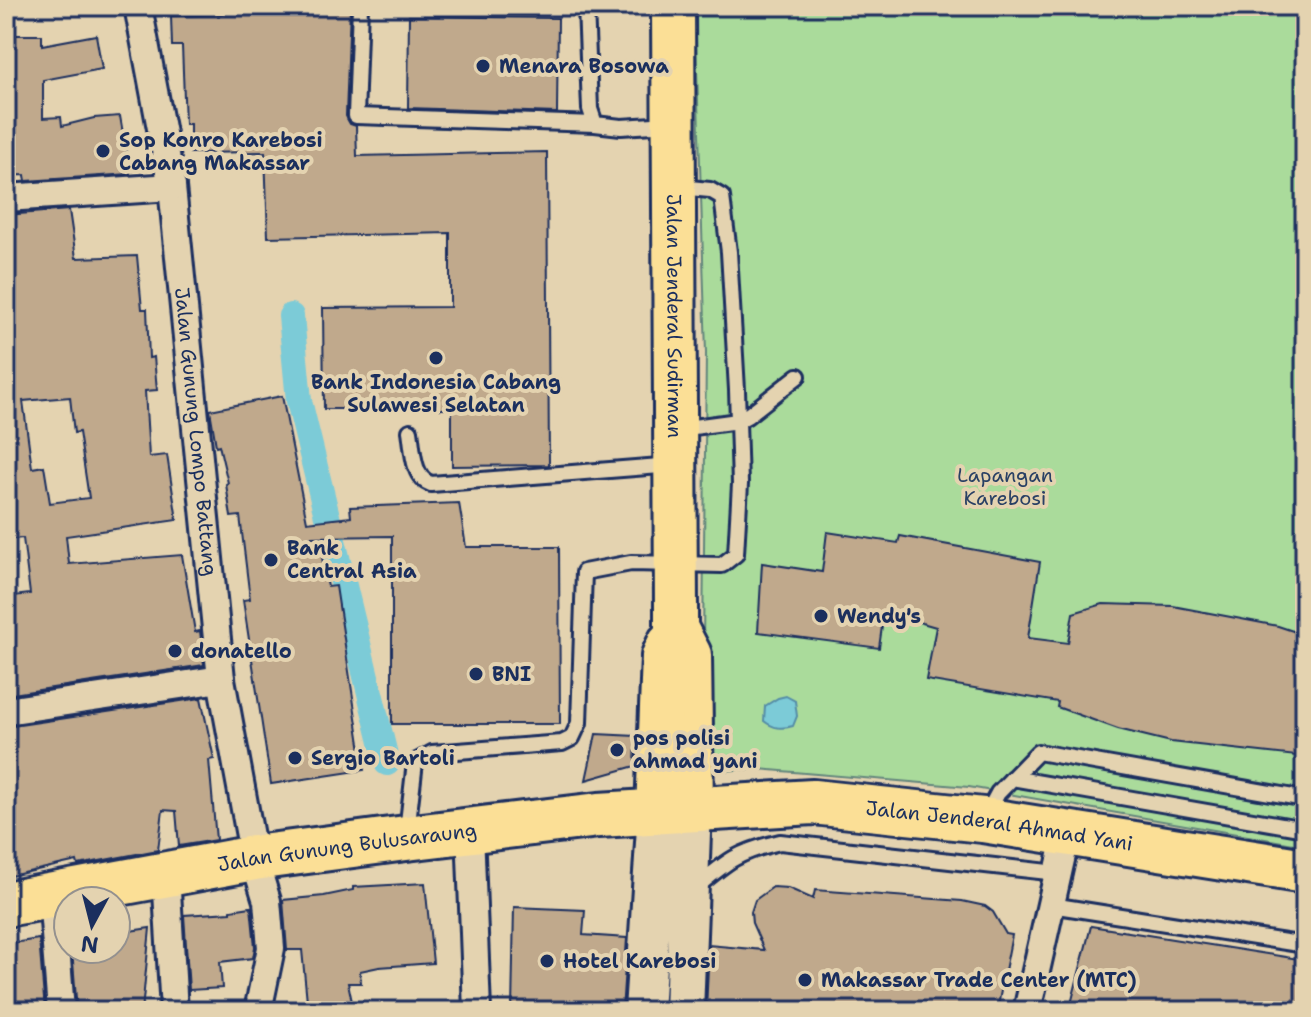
<svg xmlns="http://www.w3.org/2000/svg" width="1311" height="1017" viewBox="0 0 1311 1017" font-family="'Shantell Sans',sans-serif">
<style>
.green{fill:#aadb9b;stroke:#62857c;stroke-width:2}
.water{fill:#7bcbd7;stroke:#558da7;stroke-width:2}
.lines{fill:none;stroke-linecap:round;stroke-linejoin:round}
.canal{stroke:#7bcbd7;stroke-width:26}
.building{fill:#c0a98c;stroke:#1b2f5e;stroke-width:2;fill-rule:evenodd}
.service-casing{stroke:#1b2f5e;stroke-width:20}
.minor-casing{stroke:#1b2f5e;stroke-width:32}
.secondary-casing{stroke:#1b2f5e;stroke-width:44}
.primary-casing{stroke:#1b2f5e;stroke-width:48}
.trunk-casing{stroke:#1b2f5e;stroke-width:50}
.service{stroke:#e4d3b0;stroke-width:14}
.minor{stroke:#e4d3b0;stroke-width:26}
.secondary{stroke:#e4d3b0;stroke-width:38}
.primary{stroke:#fbdf96;stroke-width:42}
.trunk{stroke:#fbdf96;stroke-width:44}
.poi-dot{fill:#1b2f5e;stroke:#e4d3b0;stroke-width:3}
.labels{text-anchor:middle;dominant-baseline:central;stroke-width:8;stroke-linejoin:round;paint-order:stroke}
.poi-label{font-size:20px;font-weight:bold;fill:#1b2f5e;stroke:#e4d3b0;text-anchor:start}
.street-label{font-size:20px;fill:#1b2f5e;stroke:#e4d3b0}
.park-label{font-size:20px;fill:#294064;stroke:#e4d3b0}
</style>
<rect width="100%" height="100%" fill="#e4d3b0"/>
<filter id="ink" filterUnits="userSpaceOnUse"><feTurbulence type="fractalNoise" baseFrequency=".0125" numOctaves="2"/><feDisplacementMap in="SourceGraphic" scale="16" xChannelSelector="R" yChannelSelector="G"/><feConvolveMatrix kernelMatrix="1 2 1 2 8 2 1 2 1" color-interpolation-filters="sRGB"/></filter>
<g filter="url(#ink)">
<path class="green" d="M695 6H1305V846L969 787 758 769 714 771 703 649 706 353Z"/>
<path class="water" d="M786 696 795 701 797 716 793 726C782 729 774 729 764 721L765 706 778 698Z"/>
<g class="lines">
<path class="canal" d="M291 316 299 401 387 763"/>
</g>
<path class="building" d="M227 6H350L346 116 350 124 356 126 357 156 547 152 549 465 452 466V409H324L323 308 450 307V233L268 237 265 152 190 153V124H185L182 46H172L171 16 226 14Z
M409 16 558 18 557 113 408 108Z
M6 35H42V45L96 35 102 69 43 80V118L61 117 62 126 94 118 120 116 130 174 26 181 25 175 6 176Z
M69 210 76 258 137 256 142 309H147L149 358 154 357 157 390 145 391 149 457 167 455 177 520 66 536 69 564 182 555 195 632 200 631 204 665 6 695V597L30 594 23 538 6 540V215ZM70 397 74 433 79 432 89 498 50 503 44 466 32 468 23 401Z
M282 396 307 522 351 517 350 507 459 503 466 547H559L560 724H392V536L309 537 311 544 319 543 328 587 336 586 364 770 271 784 243 600 250 599 240 516 231 517 226 484 228 483 219 445 216 446 210 410Z
M827 532 898 543 900 536 1040 562 1028 638 1068 643 1073 613 1103 604 1173 606 1278 626 1305 635V757L1171 742 1118 729 1057 707 1058 702 926 680 936 627 884 612 879 648 758 632 762 563 822 572Z
M201 698 214 759 209 760 216 840 179 846 176 811 163 810 158 850 78 865 77 861 6 877V727Z
M596 734 636 736 635 766 586 780Z
M425 883 433 963 379 967 360 971 361 983H348L354 1011H308L302 950H287L283 900 324 896 353 890V887Z
M773 887 788 888 813 899 815 890 962 901 985 906 993 912 1006 934 1012 935 997 1011H706L709 945 764 950 752 923 751 912 755 900Z
M251 907 255 947 253 958 220 962 222 988 189 990 184 915 231 912V910Z
M514 907 585 910 583 935 627 938 622 1011H512Z
M1091 926 1305 960V1011H1088L1070 1008Z
M150 928 142 1011H77L72 949H116V933Z
M39 939 45 1011H7L6 944Z"/>
<g class="lines">
<g class="service-casing">
<path id="service" d="M360 6 356 116 595 124
M586 6 590 109 595 124 621 127 670 124
M679 429 738 421 747 416 798 376
M410 431C413 448 412 478 431 484L673 465
M1012 778 1305 829
M985 817 998 793 1038 752 1305 799
M407 831 415 762 432 753 562 743 572 738 579 723 584 572 631 563 722 565 736 554 740 484 737 390 729 252 722 197 710 190 679 187
M694 889C727 861 737 852 780 842L1057 873
M1051 905 1305 945"/>
</g>
<g class="minor-casing">
<g id="minor">
<path id="s1" d="M138 6 172 187 221 679 254 858 267 901 271 948 258 1011"/>
<path d="M6 198 172 187"/>
<path d="M6 711 221 679"/>
<path d="M470 830 477 1011"/>
<path d="M166 874 174 1011"/>
<path d="M52 895 61 1011"/>
<path d="M1027 1011 1067 833"/>
</g>
</g>
<g class="secondary-casing">
<path id="secondary" d="M644 1011 657 812
M684 1011 692 808"/>
</g>
<g class="primary-casing">
<g id="primary">
<path id="s2" d="M673 6 676 610V628L690 655 692 808"/>
<path d="M657 812 663 656 669 643"/>
</g>
</g>
<g class="trunk-casing">
<g id="trunk">
<path id="s3" d="M6 904 254 858 406 838 599 815 813 802 983 820 1305 871"/>
</g>
</g>
<use href="#service" class="service"/>
<use href="#minor" class="minor"/>
<use href="#secondary" class="secondary"/>
<use href="#primary" class="primary"/>
<use href="#trunk" class="trunk"/>
</g>
</g>
<g class="poi-dot">
<circle cx="483" cy="66" r="8"/>
<circle cx="103" cy="151" r="8"/>
<circle cx="436" cy="358" r="8"/>
<circle cx="271" cy="560" r="8"/>
<circle cx="821" cy="616" r="8"/>
<circle cx="175" cy="651" r="8"/>
<circle cx="476" cy="674" r="8"/>
<circle cx="617" cy="750" r="8"/>
<circle cx="295" cy="758" r="8"/>
<circle cx="547" cy="961" r="8"/>
<circle cx="805" cy="980" r="8"/>
</g>
<g class="labels">
<g class="poi-label">
<text x="499" y="66">Menara Bosowa</text>
<text x="119" y="140">Sop Konro Karebosi<tspan x="119" dy="23">Cabang Makassar</tspan></text>
<text x="436" y="382" text-anchor="middle">Bank Indonesia Cabang<tspan x="436" dy="23">Sulawesi Selatan</tspan></text>
<text x="287" y="548">Bank<tspan x="287" dy="23">Central Asia</tspan></text>
<text x="837" y="616">Wendy's</text>
<text x="191" y="651">donatello</text>
<text x="492" y="674">BNI</text>
<text x="633" y="738">pos polisi<tspan x="633" dy="23">ahmad yani</tspan></text>
<text x="311" y="758">Sergio Bartoli</text>
<text x="563" y="961">Hotel Karebosi</text>
<text x="821" y="980">Makassar Trade Center (MTC)</text>
</g>
<g class="street-label">
<text stroke="none"><textPath href="#s2" startOffset="310">Jalan Jenderal Sudirman</textPath></text>
<text stroke="none"><textPath href="#s1" startOffset="430">Jalan Gunung Lompo Battang</textPath></text>
<text stroke="none"><textPath href="#s3" startOffset="1002">Jalan Jenderal Ahmad Yani</textPath></text>
<text stroke="none"><textPath href="#s3" startOffset="346">Jalan Gunung Bulusaraung</textPath></text>
</g>
<g class="park-label">
<text x="1005" y="475">Lapangan<tspan x="1005" dy="23">Karebosi</tspan></text>
</g>
</g>
<rect width="1311" height="1017" fill="none" stroke="#e4d3b0" stroke-width="32"/>
<rect x="16" y="16" width="1279" height="985" fill="none" stroke="#1b2f5e" stroke-width="3" filter="url(#ink)"/>
<g transform="translate(92 925) rotate(187)"><circle r="38" fill="#e4d3b0" stroke="#94918f" stroke-width="2"/>
<path d="M0-6L14 30L0 20L-14 30Z" fill="#1b2f5e"/>
<text y="-12" font-size="22" font-weight="bold" text-anchor="middle" fill="#1b2f5e">N</text>
</g>
</svg>
